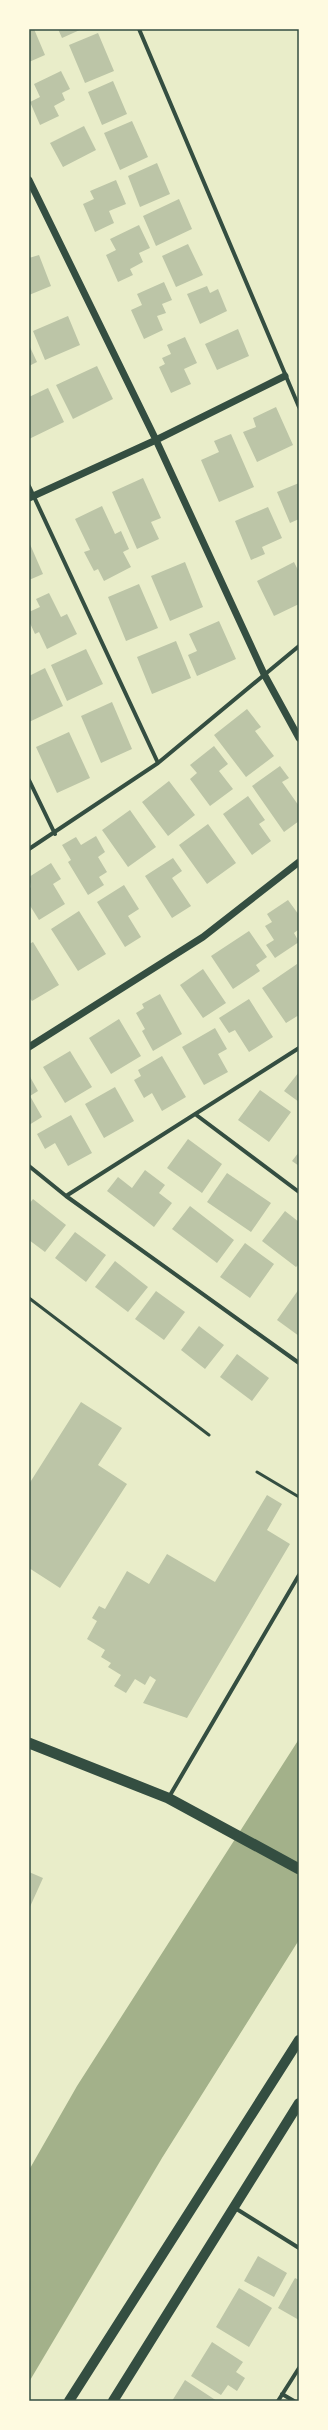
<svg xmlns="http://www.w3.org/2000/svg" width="328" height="2430" viewBox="0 0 328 2430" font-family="Cabin,sans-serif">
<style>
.water{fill:#a3b18a}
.building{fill:#bcc5a7}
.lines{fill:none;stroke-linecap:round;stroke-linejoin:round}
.service{stroke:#344e41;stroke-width:3}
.minor{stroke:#344e41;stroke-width:4}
.tertiary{stroke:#344e41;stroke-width:7}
.primary{stroke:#344e41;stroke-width:10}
.trunk{stroke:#344e41;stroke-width:11}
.neatline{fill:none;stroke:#344e41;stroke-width:1.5}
</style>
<rect width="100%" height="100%" fill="#e9edc9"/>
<path class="water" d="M299 1739V1940L162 2158 29 2382V2170L77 2086Z"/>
<path class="building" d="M29 29H34L45 55 29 62Z
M58 29H82L62 38Z
M98 33 114 71 85 83 69 45Z
M61 71 70 89 62 93 65 100 54 106 59 116 40 125 30 102 40 97 34 84Z
M113 81 127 114 102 125 88 92Z
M132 121 148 157 120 170 104 133Z
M84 126 96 150 63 167 50 143Z
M157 163 170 194 140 207 128 176Z
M116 180 126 204 109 211 114 223 95 232 83 204 94 199 90 191Z
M179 199 192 229 156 246 143 216Z
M139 225 150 248 139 253 143 262 130 269 133 275 118 282 106 255 116 250 110 239Z
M188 244 203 275 176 287 162 256Z
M39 255 51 286 29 295V258Z
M164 282 172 300 162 304 166 313 157 316 163 330 144 339 131 310 142 305 137 294Z
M207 286 210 293 218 289 227 311 200 324 187 294Z
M68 316 80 345 45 360 33 331Z
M238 329 249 356 217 370 205 344Z
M185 337 197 363 184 369 191 384 171 393 159 367 165 364 162 358 171 354 167 345Z
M29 345 37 362 29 366Z
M97 366 113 399 73 419 56 385Z
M48 388 64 422 29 439V397Z
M276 407 293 445 257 462 243 432 256 427 253 418Z
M231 434 254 487 219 502 201 460 219 452 214 441Z
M143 478 161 518 151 522 159 539 137 549 112 492Z
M299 483V519L290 523 277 492Z
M102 506 115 534 121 531 129 549 123 552 131 567 104 581 98 569 94 571 84 552 90 550 75 519Z
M268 507 282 538 262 547 265 554 251 560 235 521Z
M29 542 43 574 29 580Z
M185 562 203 607 170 621 151 576Z
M294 562 299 572V604L274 616 257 581Z
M139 584 158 628 126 641 108 597Z
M49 593 61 617 67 614 77 634 47 649 39 632 35 634 29 621V612L40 607 36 599Z
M219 621 236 659 197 676 188 655 197 651 189 634Z
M176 641 191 678 152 694 137 657Z
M86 649 103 684 67 701 51 665Z
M45 668 63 706 29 722V676Z
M112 702 132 749 101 763 81 716Z
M247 709 261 727 255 731 274 756 246 777 214 735Z
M69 732 90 778 57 793 36 747Z
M214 746 228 764 219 771 233 789 210 806 190 779 197 773 190 765Z
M280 766 289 778 282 782 299 806V821L284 832 252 786Z
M169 781 195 815 168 836 142 802Z
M248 796 265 820 259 824 271 841 252 855 223 814Z
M130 810 156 847 128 867 102 830Z
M208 824 236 863 207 884 179 845Z
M96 836 105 852 98 857 107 872 99 877 104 885 88 895 68 862 71 860 62 845 76 837 81 845Z
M173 858 182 871 172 878 191 906 172 918 145 876Z
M51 863 61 879 53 884 65 904 39 920 29 904V889L31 887 29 877Z
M124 885 139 909 128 916 141 937 125 947 97 902Z
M288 900 299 915V929L294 933 299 942 275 958 266 945 274 940 265 926 272 922 267 914Z
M79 911 106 954 78 971 51 929Z
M249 931 267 957 256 965 260 971 233 989 211 956Z
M33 942 59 985 32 1001 29 997V944Z
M297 964 299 1015 286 1023 262 988Z
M203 969 226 1003 203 1018 180 985Z
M160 994 182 1034 153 1051 142 1031 145 1029 136 1013 144 1008 142 1004Z
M249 999 273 1037 249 1052 235 1030 229 1033 219 1018Z
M119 1019 141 1056 111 1074 89 1038Z
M215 1028 227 1049 218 1054 228 1072 204 1085 182 1047Z
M70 1051 92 1087 65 1103 43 1067Z
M162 1056 186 1097 162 1111 152 1093 144 1098 134 1080 141 1076 138 1070Z
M299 1072V1102L284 1091Z
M29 1075 38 1091 30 1096 42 1117 29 1125Z
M115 1087 134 1121 104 1138 85 1104Z
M260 1090 291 1112 269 1142 238 1120Z
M71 1115 92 1153 68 1166 55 1143 45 1149 37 1134Z
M188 1139 222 1164 202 1193 167 1168Z
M299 1152V1166L292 1161Z
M145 1170 165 1185 159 1193 172 1203 154 1227 107 1191 118 1177 132 1188Z
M227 1173 271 1203 251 1232 207 1202Z
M33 1199 66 1225 45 1252 29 1240V1204Z
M190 1206 234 1240 217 1263 172 1229Z
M285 1211 299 1222V1264L296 1267 262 1241Z
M75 1232 106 1255 86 1282 55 1258Z
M245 1243 274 1264 250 1298 220 1277Z
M115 1261 148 1287 128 1312 95 1287Z
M299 1289V1336L277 1320Z
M156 1291 185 1312 164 1340 135 1319Z
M199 1326 224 1345 205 1369 181 1350Z
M237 1354 269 1378 252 1401 220 1377Z
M81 1402 122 1428 98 1465 127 1484 60 1588 29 1568V1484Z
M267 1495 282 1504 267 1530 290 1544 187 1718 143 1703 156 1680 150 1676 145 1685 135 1679 126 1693 114 1686 121 1675 108 1667 111 1663 101 1657 105 1650 87 1639 97 1621 92 1618 99 1606 105 1609 127 1571 149 1584 167 1554 215 1582Z
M29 1872 43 1878 29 1909Z
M258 2256 287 2273 274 2297 244 2281Z
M295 2278 299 2280V2320L278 2308Z
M239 2288 272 2308 249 2347 216 2327Z
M212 2342 243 2362 236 2372 245 2378 237 2391 228 2385 221 2395 191 2376Z
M185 2380 217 2401H172Z"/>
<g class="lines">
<path class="service" d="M29 1298 209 1435
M257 1472 299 1497"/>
<path class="minor" d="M139 29 299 407
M29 486 158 763
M29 780 55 834
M29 849 158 763 299 646
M195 1114 299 1192
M29 1166 66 1196 299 1363
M66 1196 299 1048
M169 1797 299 1575
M235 2208 299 2248
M282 2394 294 2401
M278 2401 299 2368"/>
<path class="tertiary" d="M29 180 156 440 264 674 299 738
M29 498 156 440 285 376
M29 1047 203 937 299 862"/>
<path class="primary" d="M69 2401 299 2040
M113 2401 299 2103"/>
<path class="trunk" d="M29 1743 168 1798 299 1869"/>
</g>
<rect width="328" height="2430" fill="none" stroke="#fefae0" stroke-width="60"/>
<rect x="30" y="30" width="268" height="2370" class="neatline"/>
</svg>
